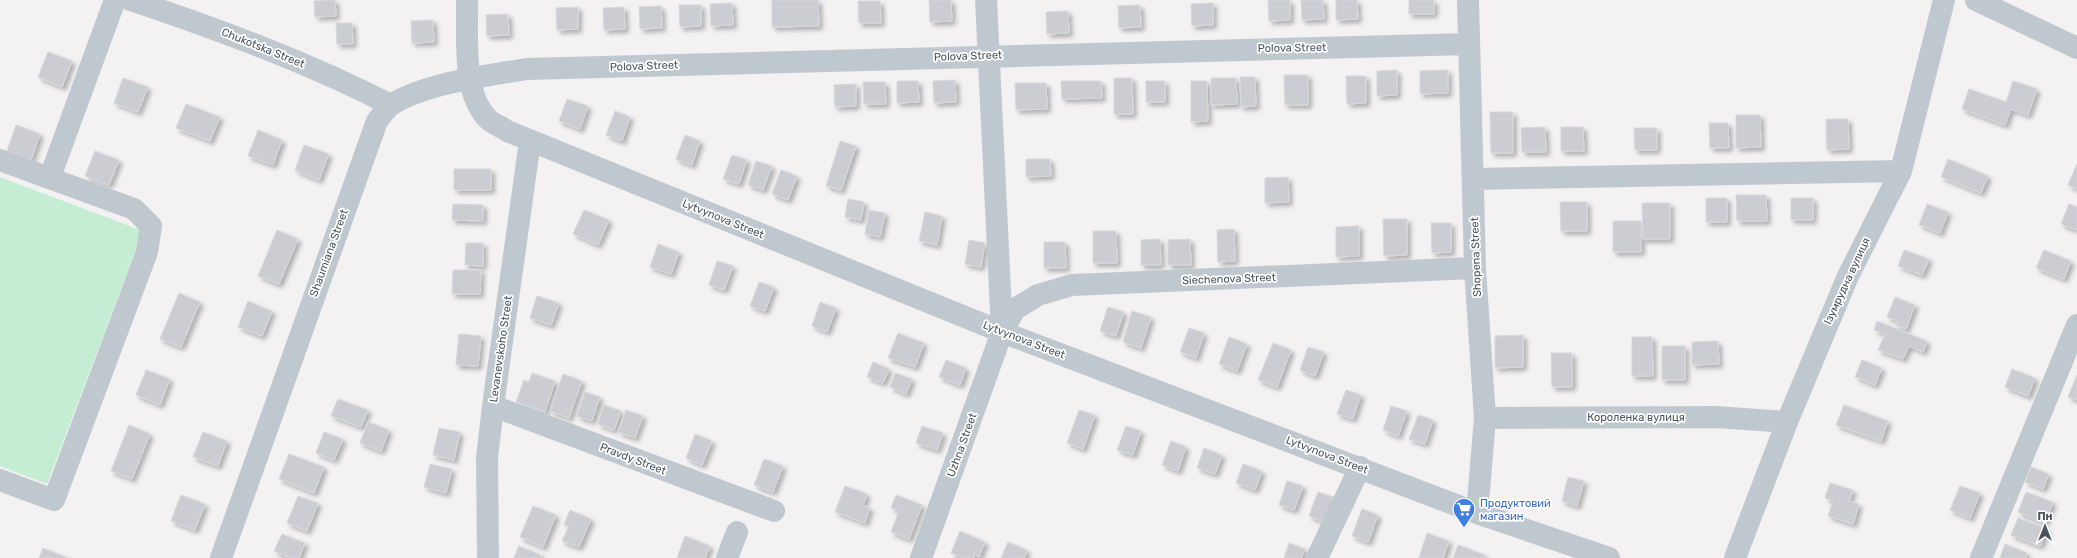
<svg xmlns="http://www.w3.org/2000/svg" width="2077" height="558" viewBox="0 0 2077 558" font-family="Rubik,sans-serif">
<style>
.green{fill:#c4edd4}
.building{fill:#cccdd3;stroke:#d6d8dc;filter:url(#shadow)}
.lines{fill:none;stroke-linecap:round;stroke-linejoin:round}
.minor{stroke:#c0c8cf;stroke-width:22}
.labels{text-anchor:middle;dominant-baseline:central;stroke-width:3.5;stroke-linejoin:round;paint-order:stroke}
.street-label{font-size:11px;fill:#4a545d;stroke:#fff}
.shop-label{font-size:11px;fill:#366cbe;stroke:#fff;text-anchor:start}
</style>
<defs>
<filter id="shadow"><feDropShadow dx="3.5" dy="3.5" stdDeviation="2" flood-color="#0004"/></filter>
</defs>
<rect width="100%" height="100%" fill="#f3f1f1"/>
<path class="green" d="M0 177 143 231 47 484 0 466Z"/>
<path class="building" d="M335 0 336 16 315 17 314 1Z
M772 0H818L819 26 772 27Z
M929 0H951L952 21 930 22Z
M1268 0H1290V20L1269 21Z
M1301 0H1323L1324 19 1302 20Z
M1336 0H1357L1358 19 1336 20Z
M1409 0H1434V14H1409Z
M858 1H880L881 23H859Z
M732 3 733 25 711 26 710 4Z
M1213 3V25L1192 26 1191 4Z
M679 5H701V26L680 27Z
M1140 5 1141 27 1119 28 1118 6Z
M661 6 662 28 640 29 639 7Z
M578 7V29L557 30 556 8Z
M624 7 625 29 604 30 603 8Z
M1068 11 1069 33 1047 34 1046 12Z
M508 14 509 35 487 36 486 15Z
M433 20 434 42 412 43 411 21Z
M336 23H352L353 44H337Z
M48 52 72 61 62 87 38 77Z
M1397 70V95L1377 96V71Z
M1448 70V93L1420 94V71Z
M1284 75H1308V105H1285Z
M1346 76H1366V103L1347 104Z
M1240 77H1255L1256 106 1241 107Z
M123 78 148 87 138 112 114 103Z
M1114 78H1132L1133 114H1114Z
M1211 78H1236L1237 104 1211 105Z
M955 80 956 102 934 103 933 81Z
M897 81H918L919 102 897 103Z
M1061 81H1101L1102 98 1062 99Z
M1146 81H1165V102H1146Z
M1191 81H1207L1208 121 1191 122Z
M2013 81 2037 89 2028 115 2011 109 2005 125 1962 109 1969 89 2006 102Z
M863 82H885L886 104H864Z
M1015 83H1046L1047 109 1016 110Z
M856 84V106L835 107 834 85Z
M567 99 588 106 580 129 559 121Z
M186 104 220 117 210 141 176 128Z
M615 111 630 117 622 141 606 135Z
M1490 112H1513V153H1491Z
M1736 115H1760L1761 147 1736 148Z
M1826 119H1848L1849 149 1827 150Z
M1709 123H1728L1729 148H1710Z
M16 125 40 134 31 160 7 151Z
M1545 127 1546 152H1522L1521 128Z
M1561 127H1583L1584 151H1561Z
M1634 128H1657V150H1635Z
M258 130 282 140 273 165 248 156Z
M685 135 700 141 692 165 676 159Z
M840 141 856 146 841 190 826 186Z
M304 145 329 154 319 180 295 170Z
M95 151 119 160 109 185 85 176Z
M732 155 747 160 739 184 723 179Z
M1026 159H1050L1051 176 1026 177Z
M1948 159 1988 176 1981 193 1941 177Z
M756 161 772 166 763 190 748 185Z
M2077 164V189L2068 185Z
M454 169H491V190H454Z
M781 170 797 176 788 200 772 194Z
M1288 177 1289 202 1265 203V178Z
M1736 195H1766L1767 221H1737Z
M1706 198H1727V222H1706Z
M1791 198H1813V220H1791Z
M848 199 864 202 861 220 845 217Z
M1560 202H1587V231H1561Z
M1642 203H1670V239H1643Z
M453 204 483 205V221L452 220Z
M1927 204 1948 212 1940 233 1919 225Z
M2069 204 2077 207V230L2061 224Z
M584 210 609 220 598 245 573 234Z
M869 210 885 213 880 237 865 234Z
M925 212 942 216 937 245 919 241Z
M1383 219H1407V255L1384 256Z
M1613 221H1641V252H1613Z
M1431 223H1451V252L1432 253Z
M1359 226V256L1336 257V227Z
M1234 229 1235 261 1218 262 1217 230Z
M277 230 298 239 279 284 258 276Z
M1093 231H1116L1117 263H1093Z
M1160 239 1161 265H1141V240Z
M1190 239 1191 265H1168V240Z
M969 240 985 243 981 267 965 264Z
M1044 242H1065L1066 268H1044Z
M466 243H483V266L465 265Z
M658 244 679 252 671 274 650 267Z
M1904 250 1929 259 1922 275 1898 266Z
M2044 250 2071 261 2064 279 2036 268Z
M717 261 733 266 724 290 709 285Z
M453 270H481L480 294H452Z
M759 282 774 287 765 311 750 306Z
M179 293 200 302 181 347 160 339Z
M537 296 559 303 551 325 530 318Z
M1895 297 1915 305 1906 329 1896 325 1898 321 1887 317Z
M248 301 272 311 262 336 238 327Z
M820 302 836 308 827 332 812 326Z
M1108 307 1124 312 1116 336 1100 331Z
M1132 311 1151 317 1141 348 1123 342Z
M1877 321 1927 341 1923 352 1909 346 1903 359 1878 350 1885 334 1874 330Z
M1189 328 1204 333 1196 358 1180 352Z
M898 333 924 343 915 367 888 358Z
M459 334 481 336 478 366 456 365Z
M1523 335V367L1495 368V336Z
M1229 337 1247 344 1237 371 1219 364Z
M1632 337H1652L1653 376H1632Z
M1718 341 1719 364 1692 365V342Z
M1273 343 1291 350 1277 387 1258 380Z
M1662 346H1685V380H1662Z
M1308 347 1324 352 1315 376 1300 370Z
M1551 353H1572V387H1552Z
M946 360 966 368 960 385 939 377Z
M1862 360 1882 368 1875 385 1855 377Z
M873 362 889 369 883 383 867 377Z
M2012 369 2035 378 2028 396 2005 387Z
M146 370 170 379 160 405 136 395Z
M532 373 555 381 545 412 516 402 524 380 529 382Z
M895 373 912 379 906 394 890 387Z
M563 374 582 381 569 418 550 411Z
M2077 375V400L2068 397Z
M1346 390 1361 395 1353 419 1337 414Z
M585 392 600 397 592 421 577 416Z
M338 399 368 410 361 427 331 416Z
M604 405 621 411 614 430 598 424Z
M1844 405 1888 421 1881 441 1836 425Z
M1391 406 1407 411 1398 436 1383 430Z
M626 410 643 416 635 438 618 432Z
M1079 410 1095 415 1083 449 1067 443Z
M1418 415 1433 420 1425 444 1409 439Z
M368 422 389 430 381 451 360 443Z
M129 425 150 434 132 479 111 471Z
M922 426 943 433 937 450 916 443Z
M1126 426 1141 431 1133 455 1117 450Z
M439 428 460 432 454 460 433 455Z
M203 432 227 441 218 466 193 457Z
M324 432 343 439 334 460 316 453Z
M695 434 712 441 702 465 686 458Z
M1171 441 1186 447 1178 471 1162 465Z
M1204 448 1222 455 1215 474 1197 468Z
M289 454 324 467 314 493 279 479Z
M764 459 783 466 773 492 754 485Z
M430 464 452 469 446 493 424 487Z
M1243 464 1262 471 1255 490 1236 483Z
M2031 467 2049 474 2043 489 2025 482Z
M1568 477 1584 481 1577 506 1562 501Z
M1287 481 1303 486 1294 510 1279 505Z
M1830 483 1853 490 1849 501 1859 504 1853 524 1828 516 1833 501 1825 498Z
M845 486 867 494 863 505 870 508 865 523 835 512Z
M1960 486 1980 493 1970 518 1950 510Z
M1318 492 1333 497 1325 522 1309 516Z
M2026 492 2053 502 2045 523 2018 512Z
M181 495 205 504 195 530 171 521Z
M896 495 922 505 909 539 891 532 899 511 891 508Z
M298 496 318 503 307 531 287 523Z
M533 506 556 515 543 547 520 537Z
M1362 509 1378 515 1368 542 1352 536Z
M570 510 591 519 579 547 562 541 569 526 564 525Z
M2018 518 2047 529 2040 546 2011 535Z
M960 531 985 542 979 557 975 555 974 558H964L951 553Z
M1427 533 1449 541 1443 558H1419Z
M282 534 305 543 299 558H291L274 551Z
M685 536 710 546 705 558H677Z
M1008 542 1027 550 1024 558H1001Z
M1289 543 1305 549 1301 558H1284Z
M2005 544 2027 553 2025 558H2000Z
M1458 545 1485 555 1484 558H1453Z
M519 546 541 555 540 558H514Z
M43 548 68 558H39Z"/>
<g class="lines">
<path class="minor" d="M131 0C220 30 307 62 391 105
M467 0C468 35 461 94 489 120 494 124 502 127 507 131L1002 332 1477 513 1609 558
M986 0 1002 332
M1468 0 1475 268 1485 418 1477 513
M1976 0 2077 48
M0 160 134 209 151 226 147 252 54 500 0 480
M50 177 115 0
M1473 179 1901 171
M493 406 774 511
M1485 418 1716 417 1787 422
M221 558 377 121C381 116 386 109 391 105 425 83 487 76 526 69L1469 44
M488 558 487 458 493 406 530 141
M727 558 737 532
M921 558 1002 332 1015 309 1038 295 1072 285 1475 268
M1317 558 1360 467
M1735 558 1787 422 1848 276 1901 171 1944 0
M1981 558 2077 325"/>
</g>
<defs>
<g id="supermarket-pin" transform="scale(1.15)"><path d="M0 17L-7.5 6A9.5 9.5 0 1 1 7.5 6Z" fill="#3f7fe0" stroke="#fff"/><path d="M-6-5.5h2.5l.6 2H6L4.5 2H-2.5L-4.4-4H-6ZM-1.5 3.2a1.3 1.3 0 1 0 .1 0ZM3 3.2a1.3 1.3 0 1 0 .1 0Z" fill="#fff"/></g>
</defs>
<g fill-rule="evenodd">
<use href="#supermarket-pin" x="1464" y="509"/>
</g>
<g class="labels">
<g class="street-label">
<text transform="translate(263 48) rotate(22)">Chukotska Street</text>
<text transform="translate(1292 48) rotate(-1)">Polova Street</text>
<text transform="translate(968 56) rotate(-2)">Polova Street</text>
<text transform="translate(644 66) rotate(-2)">Polova Street</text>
<text transform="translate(723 219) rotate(22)">Lytvynova Street</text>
<text transform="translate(329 253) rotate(-70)">Shaumiana Street</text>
<text transform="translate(1476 257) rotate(-92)">Shopena Street</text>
<text transform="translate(1229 279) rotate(-2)">Siechenova Street</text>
<text transform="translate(1847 281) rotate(-65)">Ізумрудна вулиця</text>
<text transform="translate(1024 340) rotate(21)">Lytvynova Street</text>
<text transform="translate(501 349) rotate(-82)">Levanevskoho Street</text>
<text x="1636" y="417">Короленка вулиця</text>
<text transform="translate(962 445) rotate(-70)">Uzhna Street</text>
<text transform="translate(1327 455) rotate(21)">Lytvynova Street</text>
<text transform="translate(633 459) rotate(21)">Pravdy Street</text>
</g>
<g class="shop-label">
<text x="1480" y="503">Продуктовий<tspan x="1480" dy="13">магазин</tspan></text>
</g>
</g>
<g transform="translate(2045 526)" stroke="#ffffff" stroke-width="3" paint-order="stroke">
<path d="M0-3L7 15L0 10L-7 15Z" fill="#4a545d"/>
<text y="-6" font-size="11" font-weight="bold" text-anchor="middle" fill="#4a545d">Пн</text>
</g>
</svg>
